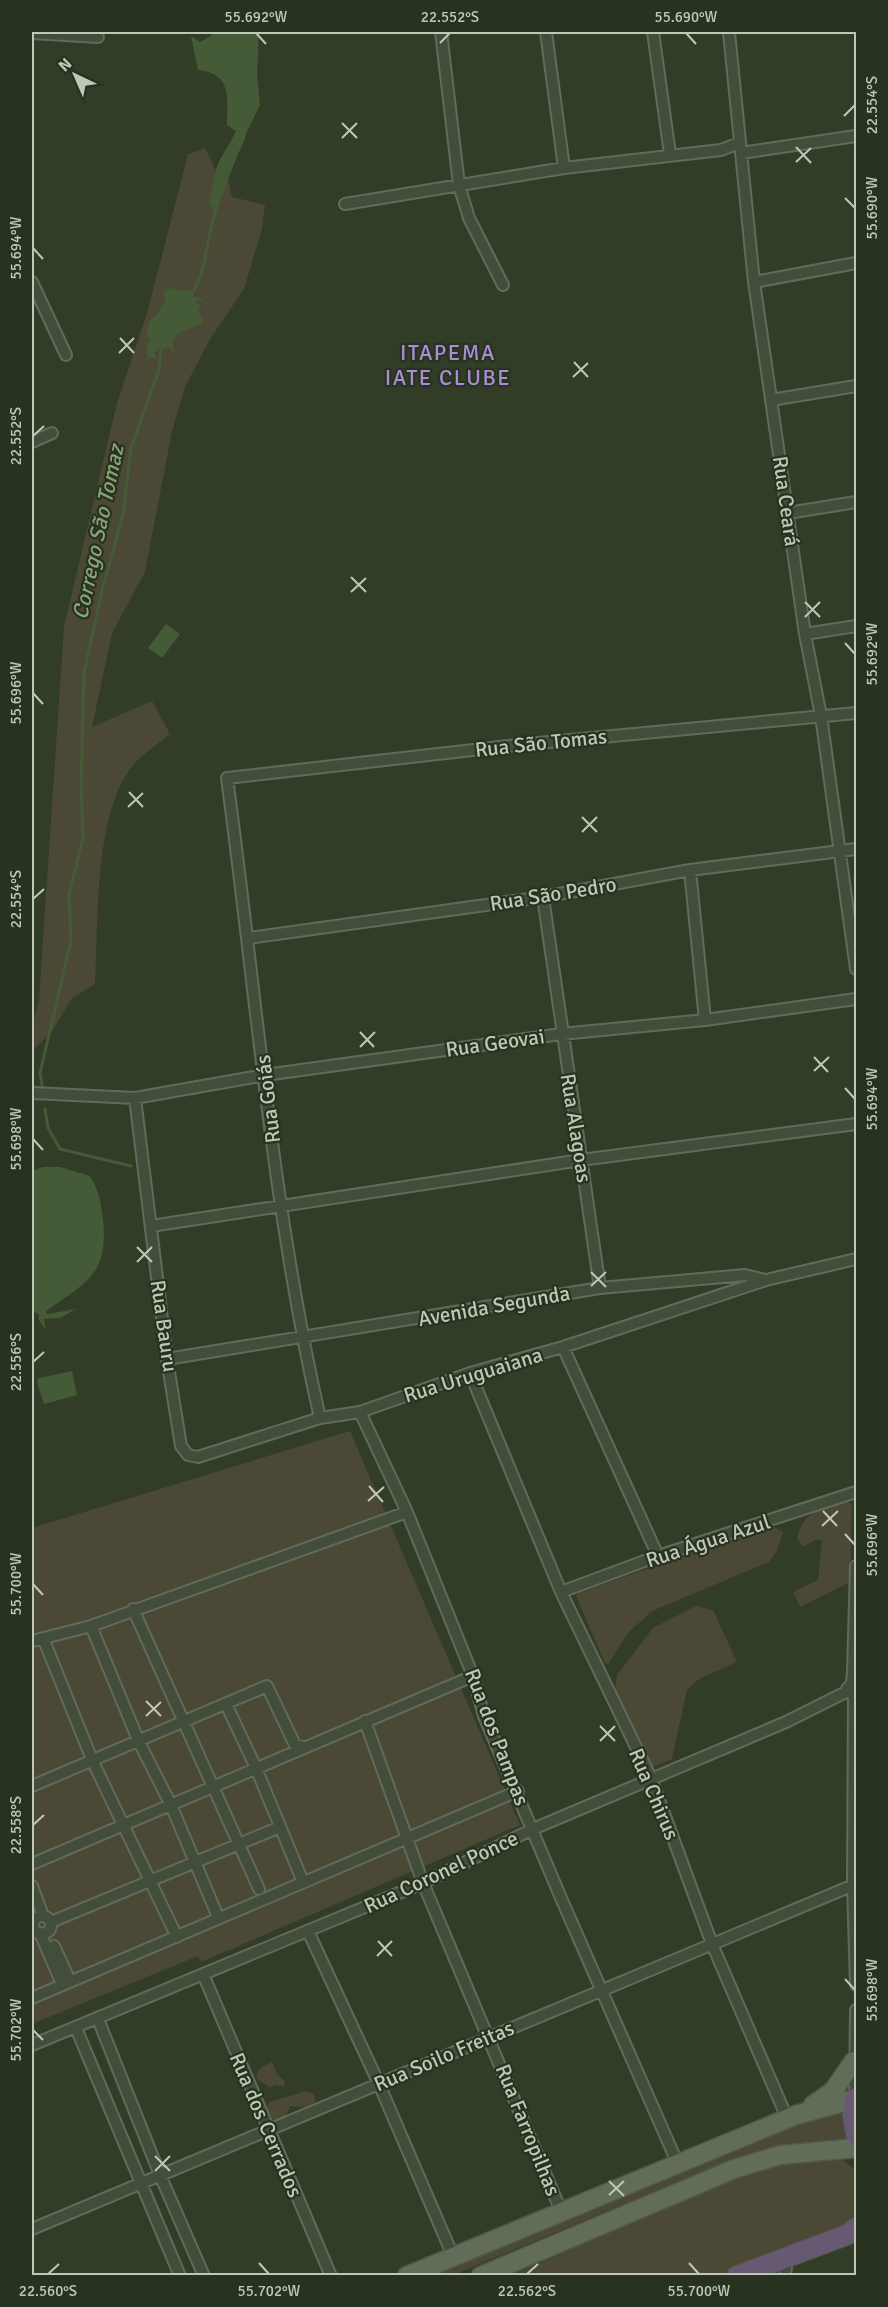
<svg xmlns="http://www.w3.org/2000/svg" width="888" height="2307" viewBox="0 0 888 2307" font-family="Signika,sans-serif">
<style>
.green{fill:#4c4836}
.water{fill:#455a36}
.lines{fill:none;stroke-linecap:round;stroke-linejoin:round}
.stream{stroke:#455a36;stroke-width:3}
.street-casing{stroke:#616b59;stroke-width:14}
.primary-casing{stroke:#4f5947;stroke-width:21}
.highway-casing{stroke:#4e5846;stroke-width:22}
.street{stroke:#434d3b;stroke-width:10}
.primary{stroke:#626d59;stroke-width:18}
.highway{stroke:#685972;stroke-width:20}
.ticks{fill:none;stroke:#bec8b7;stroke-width:2}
.labels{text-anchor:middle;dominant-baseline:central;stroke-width:4.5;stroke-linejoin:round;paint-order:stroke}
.street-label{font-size:21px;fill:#bec8b7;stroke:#283220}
.neighbourhood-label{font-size:22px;letter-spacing:1.5px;fill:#aa8cd5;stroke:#283220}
.water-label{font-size:22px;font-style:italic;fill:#89a374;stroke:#283220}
.neatline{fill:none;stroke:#bec8b7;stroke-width:2}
.ticks-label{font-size:15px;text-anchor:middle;fill:#bec8b7}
</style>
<rect width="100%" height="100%" fill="#313d27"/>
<path class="green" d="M205 148 217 173 228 179 232 197 265 205 262 229 244 289 210 339 185 387 172 431 145 572 112 633 92 727 152 701 170 734C158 744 144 753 134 764 93 812 99 922 95 984L72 998 51 1033 32 1051V1029L39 999 64 627 117 403 148 310 188 154Z
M350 1431 520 1825 201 1962 198 1956 32 2024V1528Z
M846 1501 852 1504 850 1582 800 1607 793 1592 818 1580 822 1540H815L803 1547 797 1538C804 1510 821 1510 846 1501Z
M771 1525 783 1532 777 1551 769 1562 652 1611 628 1633 608 1664 605 1663 576 1596 579 1593Z
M696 1606 713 1610 737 1662 699 1679 687 1690 672 1759 650 1768 615 1691 617 1675 653 1628Z
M272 2061 277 2074 285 2081 284 2086 275 2085 270 2088 256 2078 258 2070Z
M306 2091 314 2094 315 2102 309 2107 290 2106 284 2121 279 2123 270 2117 266 2109 269 2102Z
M846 2110 850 2140 763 2153 718 2165 453 2275 432 2276 788 2127Z
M836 2158 843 2160 856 2171V2219L843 2229 723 2275 510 2276 718 2185 767 2167Z"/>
<path class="water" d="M212 32H259L257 74 260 105 225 177 214 215 209 201C213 190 215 168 219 162 224 151 231 143 236 131L227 125C227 96 232 74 198 70L191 36 200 42 211 36Z
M170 288 181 291 195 289 190 293V296L202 299 210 306 200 300 195 301 203 307H197L204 323C191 330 177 328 172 343L176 355 166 346 165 349 159 348 154 353 158 359 148 358 146 353 150 338 146 337 150 320 156 316 166 299 162 293Z
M166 624 180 634 162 658 148 648Z
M43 1167H60L90 1176C99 1190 101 1203 103 1220 109 1274 86 1283 46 1311L47 1314 76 1309 60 1318 44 1319 46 1330 39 1320V1315L32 1310V1171Z
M72 1371 77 1395 44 1404 37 1382 39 1378Z"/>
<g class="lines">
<path class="stream" d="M188 300C206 275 206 245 214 216 222 189 232 163 244 137
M43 1091 40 1073 71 941 69 895 83 838 81 785 84 673 103 587 123 515 131 448 159 370 161 346
M45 1109 48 1128 60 1149 131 1166"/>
<g class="street-casing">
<path id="street" d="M441 32 459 185 469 218 503 285
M546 32 564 168
M653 32 670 154
M729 32 754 282 805 634 821 716 856 969
M32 33 98 37
M741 153 856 136
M345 204 564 168 721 150 739 143
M32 282 66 355
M754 282 856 263
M771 400 856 386
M32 442 52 433
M788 513 856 502
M805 634 856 626
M690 870 705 1020
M543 897 600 1288
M249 938 543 897 690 870 856 849
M32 1093 135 1098 265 1075 561 1034 705 1020 856 999
M135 1098 167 1359 181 1446 188 1455 198 1457 320 1418 360 1412 470 1373 563 1347 766 1280 856 1259
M151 1226 581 1160 856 1124
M563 1347 658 1556
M167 1359 600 1288 745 1275 765 1280
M470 1373 561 1592 651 1778 712 1944 787 2118
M360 1412 407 1512 473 1676 484 1716 561 1898 677 2162
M320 1418C272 1208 256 991 227 778L517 745 856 713
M561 1592 658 1556 856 1492
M133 1609 259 1889
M91 1626 139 1742 171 1805 218 1917
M43 1638 93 1762 177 1937
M32 1641 91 1626 407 1512
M853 1695 847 1689 852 1683 853 1672 856 1566
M854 1695 853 1885 856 1985
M226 1704 256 1768 303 1882
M365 1721 423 1883 561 2211
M32 1786 267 1686 295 1745 304 1747
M32 1864 473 1676
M32 1886 43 1916
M33 1925a9 9 0 1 1 18 0a9 9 0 1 1-18 0Z
M51 1922 280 1827
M308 1931 379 2084 453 2256
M40 1933 62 1984
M54 1946 70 1981
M203 1974 331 2276
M32 1998 518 1791
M98 2019 160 2175 204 2276
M76 2028 180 2276
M32 2045 423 1883 533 1829 786 1722 848 1691
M855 2099 856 2010
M32 2229 856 1884
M785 2276 787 2256"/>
</g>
<g class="primary-casing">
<path id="primary" d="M813 2105 833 2091 854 2061
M407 2276 796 2115 855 2099
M481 2276 734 2169 780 2155 856 2148"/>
</g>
<g class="highway-casing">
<path id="highway" d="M856 2098 853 2116 856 2134
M737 2276 849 2234 856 2228"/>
</g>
<use href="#street" class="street"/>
<use href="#primary" class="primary"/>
<use href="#highway" class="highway"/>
</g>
<path class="ticks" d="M256 33 266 44M686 33 696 44M440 43 450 33M844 116 855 105M342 123 357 138M342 138 357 123M796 147 811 163M796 162 811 148M845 198 855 208M33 248 43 259M120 338 134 353M119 353 134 338M574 362 588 377M573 377 588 363M33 436 44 426M351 577 366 592M351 592 366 578M805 602 820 617M805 617 820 602M845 643 855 654M33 693 43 704M129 792 143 807M128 807 143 793M582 817 597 832M582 832 597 817M33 899 44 889M360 1032 374 1047M360 1047 375 1032M814 1057 828 1072M814 1071 829 1057M845 1088 855 1099M33 1139 43 1150M137 1247 152 1262M137 1262 152 1247M591 1272 606 1287M591 1286 606 1272M33 1362 44 1352M369 1486 383 1502M368 1501 384 1487M823 1511 837 1526M822 1526 838 1511M845 1534 855 1545M33 1584 43 1595M146 1701 161 1716M146 1716 161 1702M600 1726 615 1741M600 1741 615 1726M33 1825 44 1815M378 1941 392 1956M377 1956 392 1941M845 1979 855 1990M33 2030 43 2040M155 2156 170 2171M155 2171 170 2156M609 2181 624 2196M609 2195 624 2181M259 2263 269 2274M689 2263 699 2274M48 2274 59 2264M527 2274 538 2264"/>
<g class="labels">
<g class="street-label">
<text transform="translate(786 501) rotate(82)">Rua Ceará</text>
<text transform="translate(541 743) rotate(-6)">Rua São Tomas</text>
<text transform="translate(553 894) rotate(-9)">Rua São Pedro</text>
<text transform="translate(495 1043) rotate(-8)">Rua Geovai</text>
<text transform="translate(268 1099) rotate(-97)">Rua Goiás</text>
<text transform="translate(576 1128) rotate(81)">Rua Alagoas</text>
<text transform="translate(494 1306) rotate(-10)">Avenida Segunda</text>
<text transform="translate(164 1326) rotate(82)">Rua Bauru</text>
<text transform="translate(473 1375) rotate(-17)">Rua Uruguaiana</text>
<text transform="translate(708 1541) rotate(-18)">Rua Água Azul</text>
<text transform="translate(497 1737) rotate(69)">Rua dos Pampas</text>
<text transform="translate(654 1794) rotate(67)">Rua Chirus</text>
<text transform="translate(441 1872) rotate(-25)">Rua Coronel Ponce</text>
<text transform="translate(444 2056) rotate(-23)">Rua Soilo Freitas</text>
<text transform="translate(266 2125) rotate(67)">Rua dos Cerrados</text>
<text transform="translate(528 2130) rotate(68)">Rua Farropilhas</text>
</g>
<g class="neighbourhood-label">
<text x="448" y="352">ITAPEMA<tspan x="448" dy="25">IATE CLUBE</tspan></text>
</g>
<g class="water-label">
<text transform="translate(98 532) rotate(-78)">Corrego São Tomaz</text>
</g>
</g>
<rect width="888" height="2307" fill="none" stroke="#283220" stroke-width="66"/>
<g transform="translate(75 75) rotate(316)" stroke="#283220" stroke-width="4.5" paint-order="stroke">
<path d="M0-4.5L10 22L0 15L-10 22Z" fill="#bec8b7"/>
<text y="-9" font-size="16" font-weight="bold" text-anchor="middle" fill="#bec8b7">N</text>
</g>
<rect x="33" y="33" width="822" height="2241" class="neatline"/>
<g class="ticks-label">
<text x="256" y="22">55.692°W</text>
<text x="450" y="22">22.552°S</text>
<text x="686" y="22">55.690°W</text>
<text transform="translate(872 105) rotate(-90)" y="5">22.554°S</text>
<text transform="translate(872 208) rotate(-90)" y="5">55.690°W</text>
<text transform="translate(16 248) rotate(-90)" y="5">55.694°W</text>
<text transform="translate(16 436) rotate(-90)" y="5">22.552°S</text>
<text transform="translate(872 654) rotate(-90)" y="5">55.692°W</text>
<text transform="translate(16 693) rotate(-90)" y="5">55.696°W</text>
<text transform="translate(16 899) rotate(-90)" y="5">22.554°S</text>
<text transform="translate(872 1099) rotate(-90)" y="5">55.694°W</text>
<text transform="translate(16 1139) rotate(-90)" y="5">55.698°W</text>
<text transform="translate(16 1362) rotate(-90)" y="5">22.556°S</text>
<text transform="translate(872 1545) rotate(-90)" y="5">55.696°W</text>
<text transform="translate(16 1584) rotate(-90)" y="5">55.700°W</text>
<text transform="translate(16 1825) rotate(-90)" y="5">22.558°S</text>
<text transform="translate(872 1990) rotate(-90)" y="5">55.698°W</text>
<text transform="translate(16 2030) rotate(-90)" y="5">55.702°W</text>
<text x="48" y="2296">22.560°S</text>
<text x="269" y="2296">55.702°W</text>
<text x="527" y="2296">22.562°S</text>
<text x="699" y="2296">55.700°W</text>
</g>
</svg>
